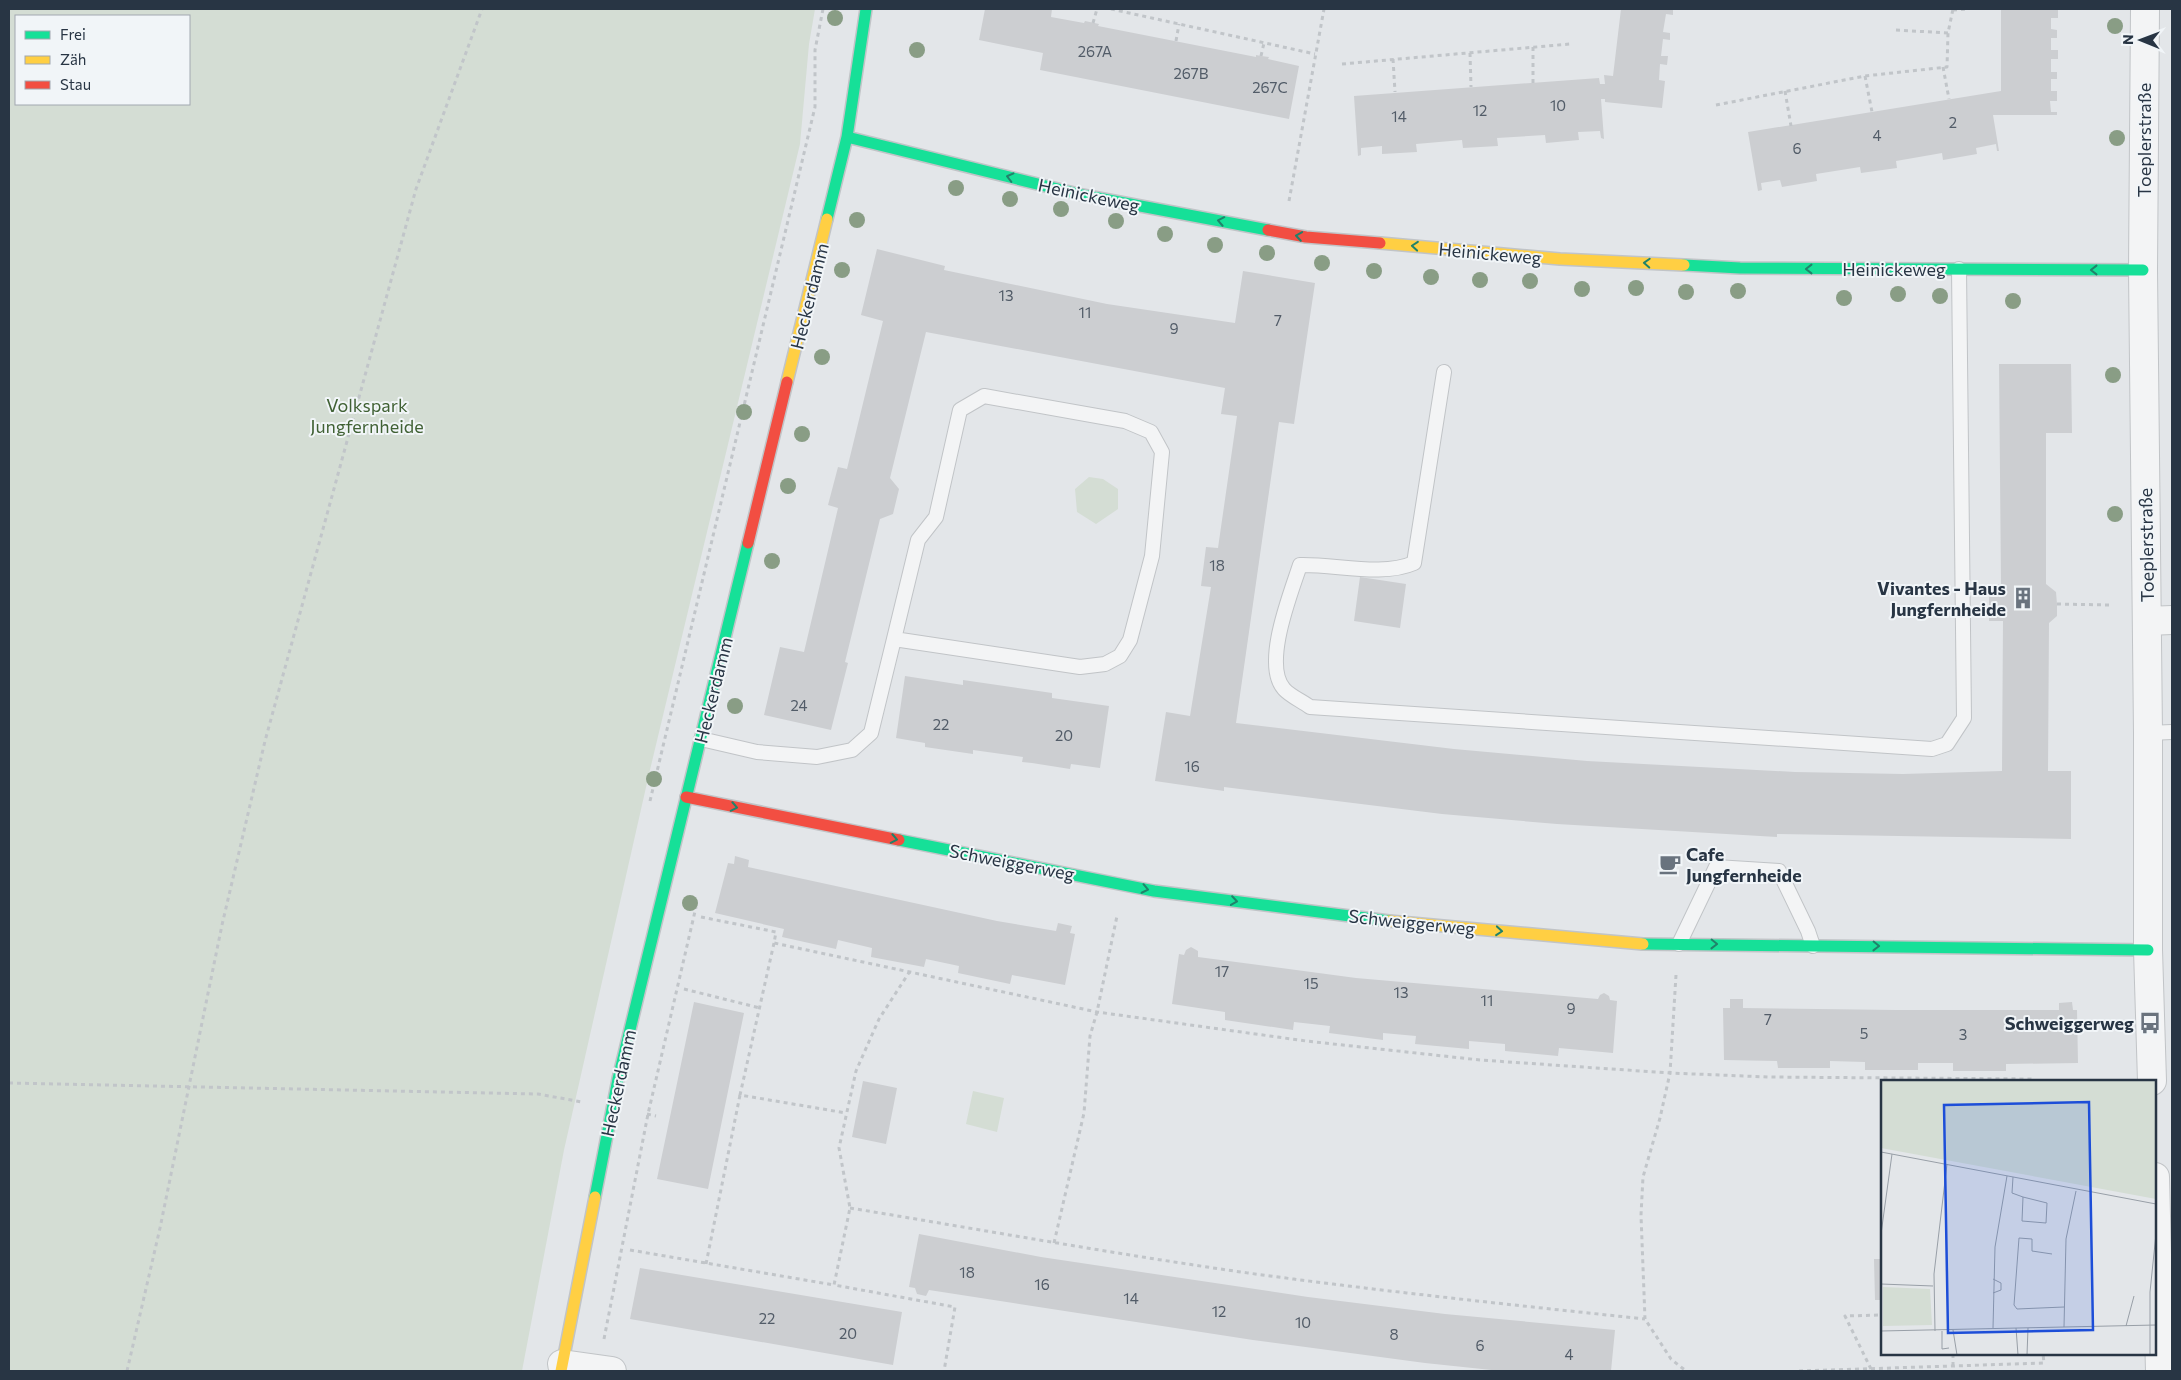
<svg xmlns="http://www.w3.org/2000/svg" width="2181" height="1380" viewBox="0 0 2181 1380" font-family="Commissioner,sans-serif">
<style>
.green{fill:#d4ddd4;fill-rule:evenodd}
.building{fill:#ccced1}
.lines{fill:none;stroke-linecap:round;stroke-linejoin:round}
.lane-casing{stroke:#c1c4c7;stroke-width:16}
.street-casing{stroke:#c1c4c7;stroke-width:30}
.fast-casing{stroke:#c1c4c7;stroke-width:14}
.slow-casing{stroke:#c1c4c7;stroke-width:14}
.jam-casing{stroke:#c1c4c7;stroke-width:14}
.path{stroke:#c1c5c9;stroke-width:3;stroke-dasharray:4 4;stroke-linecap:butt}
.lane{stroke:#f3f4f5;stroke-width:14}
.street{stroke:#f3f4f5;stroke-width:28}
.fast{stroke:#16e098;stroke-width:11}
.slow{stroke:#ffcf43;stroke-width:11}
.jam{stroke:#f24e42;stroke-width:11}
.tree{fill:#899d85}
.oneway{stroke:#20826a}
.labels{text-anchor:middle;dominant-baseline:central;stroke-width:4;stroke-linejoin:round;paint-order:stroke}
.number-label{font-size:15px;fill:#525c68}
.street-label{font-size:18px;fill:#283544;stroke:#f1f5f8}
.park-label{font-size:18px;fill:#406134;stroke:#f1f5f8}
.poi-label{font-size:18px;font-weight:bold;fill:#283544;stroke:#f1f5f8;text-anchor:end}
.inset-road{fill:none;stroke:#989fa7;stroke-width:1}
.view{fill:#1d4ed8;fill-opacity:0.15;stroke:#1d4ed8;stroke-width:2.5}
.inset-edge{fill:none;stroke:#283544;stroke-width:2.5}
</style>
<rect width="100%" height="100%" fill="#e3e6e9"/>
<path class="green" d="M9 9H815L809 44 800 144 649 774 564 1150 522 1371H9ZM16 16H189V104H16Z
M1089 477 1103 479 1118 489V509L1096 524 1077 512 1075 489Z
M973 1091 1004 1098 997 1132 966 1124Z"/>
<path class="building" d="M985 9H1052L1051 17 1084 23 1085 21 1099 24 1098 26 1256 57V55L1261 56 1269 57 1268 59 1299 66 1289 119 1040 70 1043 53 979 40Z
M1621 9H1673V15L1666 14 1663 32 1670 33V40L1663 39 1661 56H1668L1667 65 1660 64 1659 80 1665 81 1662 108 1605 102V99H1601L1604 139 1601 138 1600 131 1578 132 1579 140 1546 143 1545 135 1497 138 1498 146 1463 148 1462 140 1416 144 1417 152 1382 154V146L1361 148V155L1358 156 1354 96 1599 78 1600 84H1605L1604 75 1613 76Z
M2001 9H2058V18H2051V29L2057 30V38H2051V50H2058V59H2051V72H2057V79H2051V91H2057V101H2050L2051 112H2057V115H1993L1999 151H1997L1996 144 1976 148 1977 154 1943 160 1942 153 1896 161 1897 168 1861 173 1860 167 1816 174 1817 181 1782 187 1780 180 1761 183 1762 190 1758 191 1748 132 2001 91Z
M877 249 945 266 944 270 1107 304 1235 323 1243 271 1315 283 1294 424 1279 422 1236 723 1454 749 1587 761 1795 772 1903 774 2002 771 2003 621H1989V585L2001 584 1999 364H2071L2072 433H2046V584L2056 592 2057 604V616L2049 623 2048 771H2071V839L1777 834V837L1557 824 1442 814 1224 787V791L1155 781 1166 712 1190 716 1211 587 1201 586 1206 547 1218 548 1237 416 1221 414 1225 388 926 332 890 478 899 489 893 514 880 519 845 662 848 663 831 730 764 715 780 647 804 652 838 508 828 505 838 467 847 469 883 321 861 315Z
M1360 577 1406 584 1400 628 1354 621Z
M905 676 963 685V680L1052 693V698L1109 706 1100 768 1071 764 1070 769 1032 763 1022 762 1023 757 973 750V754L925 747V743L896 738Z
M735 856 749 860 748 867 997 921 1056 931 1058 923 1072 926 1070 933 1075 934 1065 985 1012 975 1010 984 958 973 959 966 926 959 924 967 871 957 872 948 838 940 836 949 782 937 784 929 715 913 728 863 734 864Z
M1191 947 1198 951V957L1356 978 1598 999 1600 995 1604 993 1609 996 1610 1000 1617 1001 1613 1053 1559 1048 1558 1056 1505 1051V1044L1469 1041V1049L1415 1044 1416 1036 1383 1033V1040L1329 1033 1330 1026 1294 1022 1293 1030 1225 1020V1012L1172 1004 1179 954 1184 955 1186 950Z
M1730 999H1743V1008L1896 1010H2059V1003L2072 1002 2073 1010H2077L2078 1063 2006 1064V1071H1953V1063H1918V1070H1865V1062L1830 1061V1068H1778L1777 1061 1724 1060 1723 1008H1730Z
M694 1002 744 1013 708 1189 657 1179Z
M863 1081 897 1088 886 1144 852 1137Z
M919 1234 1041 1257 1308 1297 1445 1314 1615 1330 1611 1371H1501L1425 1363 1253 1340 929 1290 926 1296 917 1294 915 1288 909 1287Z
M1874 1259H1882V1300H1875Z
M640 1268 902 1312 893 1365 630 1319Z"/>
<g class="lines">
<g class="lane-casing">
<path id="lane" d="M1444 372 1414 563C1382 577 1336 564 1300 565 1291 593 1262 664 1284 689 1290 696 1302 701 1310 707L1932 749 1947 744 1964 718 1959 269
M2148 733 2172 732
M701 739 757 752 817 757 852 750 871 733 894 639 1080 667 1105 664 1120 656 1130 640 1152 556 1162 452 1151 432 1125 421 984 396 960 410 936 517 918 540 894 639
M1679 944 1716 867 1779 871 1808 931 1813 946"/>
</g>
<g class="street-casing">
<path id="street" d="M2145 9 2143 270 2148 733V950L2152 1081
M2147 621 2172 620
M2155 1177 2160 1371
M562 1364 612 1371"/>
</g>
<g class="fast-casing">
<path id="fast" d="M847 137 1082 195 1268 230
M827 219 847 137 866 9
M1684 265 1740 268 2143 270
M899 840 1154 891 1389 921
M1643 944 2148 950
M595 1197 618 1079 748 543"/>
</g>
<g class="slow-casing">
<path id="slow" d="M1380 243 1560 259 1684 265
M787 382 827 219
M1389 921 1643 944
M561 1371 595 1197"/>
</g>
<g class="jam-casing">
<path id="jam" d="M1268 230 1306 237 1380 243
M748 543 787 382
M686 797 899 840"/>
</g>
<path class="path" d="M1111 9 1315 54
M1953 10 1967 9
M1093 23 1097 9
M1896 30 1948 33
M1176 41 1179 24
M1470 53 1471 87
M1261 56 1264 43
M1393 59 1395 92
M1342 64 1570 44
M1943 67 1949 99
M1865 76 1872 112
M1533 83V47
M1785 91 1791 126
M1716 105 1865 76 1947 67 1948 33 1953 9
M1289 201 1324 9
M2057 604 2110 605
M650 801 815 107V50L823 9
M701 917 776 932 774 943 1097 1012 1306 1041 1480 1060 1670 1073 1768 1077 2033 1079V1081
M774 943 740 1095 846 1113
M910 971 879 1019 856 1071 839 1148 850 1208 834 1285 955 1307 944 1371
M1676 975 1670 1073 1660 1118 1643 1177 1641 1215 1645 1319 1671 1359 1686 1371
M684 989 760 1008
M9 1083 538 1094 582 1102
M647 1114 656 1116
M850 1208C983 1230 1115 1254 1248 1273 1380 1291 1513 1305 1645 1319
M1054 1243 1084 1113 1090 1036 1097 1012 1117 916
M630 1250 834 1285
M706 1264 740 1095
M604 1339 648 1114 696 907
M1953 1366V1354
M1871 1369 1845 1316 1882 1315
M127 1371 160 1228 222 925 265 741 416 189 482 9
M1799 1371 2044 1363 2043 1354"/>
<use href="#lane" class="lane"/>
<use href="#street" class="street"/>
<use href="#fast" class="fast"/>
<use href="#slow" class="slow"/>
<use href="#jam" class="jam"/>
</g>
<g class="tree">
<circle cx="835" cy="18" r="8"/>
<circle cx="2115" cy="26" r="8"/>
<circle cx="917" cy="50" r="8"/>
<circle cx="2117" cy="138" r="8"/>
<circle cx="956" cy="188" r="8"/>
<circle cx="1010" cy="199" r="8"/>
<circle cx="1061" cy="209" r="8"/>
<circle cx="857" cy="220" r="8"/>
<circle cx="1116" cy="221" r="8"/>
<circle cx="1165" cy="234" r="8"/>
<circle cx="1215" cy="245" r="8"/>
<circle cx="1267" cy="253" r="8"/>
<circle cx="1322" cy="263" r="8"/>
<circle cx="842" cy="270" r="8"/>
<circle cx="1374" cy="271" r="8"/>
<circle cx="1431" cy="277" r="8"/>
<circle cx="1480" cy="280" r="8"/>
<circle cx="1530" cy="281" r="8"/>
<circle cx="1636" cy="288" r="8"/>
<circle cx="1582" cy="289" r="8"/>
<circle cx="1738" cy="291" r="8"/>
<circle cx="1686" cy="292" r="8"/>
<circle cx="1898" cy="294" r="8"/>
<circle cx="1940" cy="296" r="8"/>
<circle cx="1844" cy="298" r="8"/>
<circle cx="2013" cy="301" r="8"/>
<circle cx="822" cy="357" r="8"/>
<circle cx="2113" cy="375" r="8"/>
<circle cx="744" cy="412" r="8"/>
<circle cx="802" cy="434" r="8"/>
<circle cx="788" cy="486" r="8"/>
<circle cx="2115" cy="514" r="8"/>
<circle cx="772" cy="561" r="8"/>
<circle cx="735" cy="706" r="8"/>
<circle cx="654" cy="779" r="8"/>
<circle cx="690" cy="903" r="8"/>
</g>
<defs><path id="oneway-chevron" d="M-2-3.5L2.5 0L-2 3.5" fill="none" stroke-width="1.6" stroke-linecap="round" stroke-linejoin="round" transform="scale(1.25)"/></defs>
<g class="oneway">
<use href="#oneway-chevron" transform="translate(1010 177) rotate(-166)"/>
<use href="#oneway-chevron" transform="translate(1221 221) rotate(-169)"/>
<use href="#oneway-chevron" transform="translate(1299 236) rotate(-171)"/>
<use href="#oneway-chevron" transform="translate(1415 246) rotate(-175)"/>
<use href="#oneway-chevron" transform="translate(1647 263) rotate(-177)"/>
<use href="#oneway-chevron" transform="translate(1809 269) rotate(-180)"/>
<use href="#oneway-chevron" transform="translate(2094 270) rotate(-180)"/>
<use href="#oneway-chevron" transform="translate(734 807) rotate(11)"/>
<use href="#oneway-chevron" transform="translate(894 839) rotate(11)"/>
<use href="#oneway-chevron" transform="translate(1145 889) rotate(12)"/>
<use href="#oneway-chevron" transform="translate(1234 901) rotate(8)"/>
<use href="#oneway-chevron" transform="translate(1499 931) rotate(5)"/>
<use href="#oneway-chevron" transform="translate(1714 944) rotate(1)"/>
<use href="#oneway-chevron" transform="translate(1876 946) rotate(1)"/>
</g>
<defs>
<g id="building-bare" transform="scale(1.725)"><path d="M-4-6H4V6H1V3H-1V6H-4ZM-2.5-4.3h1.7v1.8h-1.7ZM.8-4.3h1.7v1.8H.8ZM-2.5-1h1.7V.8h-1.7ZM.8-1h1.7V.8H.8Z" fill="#69737e" stroke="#f1f5f8" stroke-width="2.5" paint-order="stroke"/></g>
<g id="cafe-bare" transform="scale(1.725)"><path d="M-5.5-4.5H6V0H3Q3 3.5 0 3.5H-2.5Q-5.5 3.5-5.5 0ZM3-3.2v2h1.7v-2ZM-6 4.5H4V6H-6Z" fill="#69737e" stroke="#f1f5f8" stroke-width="2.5" paint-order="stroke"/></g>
<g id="bus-bare" transform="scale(1.725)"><path d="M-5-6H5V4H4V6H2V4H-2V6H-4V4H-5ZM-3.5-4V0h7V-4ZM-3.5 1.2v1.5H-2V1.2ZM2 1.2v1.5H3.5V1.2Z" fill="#69737e" stroke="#f1f5f8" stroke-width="2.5" paint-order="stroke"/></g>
</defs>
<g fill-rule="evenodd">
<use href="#building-bare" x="2023" y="598"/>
<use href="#cafe-bare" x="1670" y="864"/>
<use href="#bus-bare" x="2150" y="1023"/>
</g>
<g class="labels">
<g class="number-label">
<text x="1095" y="51">267A</text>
<text x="1191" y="73">267B</text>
<text x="1270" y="87">267C</text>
<text x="1558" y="105">10</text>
<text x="1480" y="110">12</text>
<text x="1399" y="116">14</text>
<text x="1953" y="122">2</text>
<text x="1877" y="135">4</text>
<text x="1797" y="148">6</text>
<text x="1006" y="295">13</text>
<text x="1085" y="312">11</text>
<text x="1278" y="320">7</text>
<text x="1174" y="328">9</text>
<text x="1217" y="565">18</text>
<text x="799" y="705">24</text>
<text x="941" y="724">22</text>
<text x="1064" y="735">20</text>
<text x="1192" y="766">16</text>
<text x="1222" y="971">17</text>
<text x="1311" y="983">15</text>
<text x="1401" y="992">13</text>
<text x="1487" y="1000">11</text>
<text x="1571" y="1008">9</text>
<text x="1768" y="1019">7</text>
<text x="1864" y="1033">5</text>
<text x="1963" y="1034">3</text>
<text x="967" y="1272">18</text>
<text x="1042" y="1284">16</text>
<text x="1131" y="1298">14</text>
<text x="1219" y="1311">12</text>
<text x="767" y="1318">22</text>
<text x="1303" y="1322">10</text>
<text x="848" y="1333">20</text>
<text x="1394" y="1334">8</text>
<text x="1480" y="1345">6</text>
<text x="1569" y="1354">4</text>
</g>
<g class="street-label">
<text transform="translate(2144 140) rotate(-90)">Toeplerstraße</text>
<text transform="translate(1089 195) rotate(12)">Heinickeweg</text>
<text transform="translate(1490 253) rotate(5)">Heinickeweg</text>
<text x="1894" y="269">Heinickeweg</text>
<text transform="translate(809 296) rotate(-76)">Heckerdamm</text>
<text transform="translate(2146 545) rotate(-91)">Toeplerstraße</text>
<text transform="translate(713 690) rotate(-76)">Heckerdamm</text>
<text transform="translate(1012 862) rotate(11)">Schweiggerweg</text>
<text transform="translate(1412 922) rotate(6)">Schweiggerweg</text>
<text transform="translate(618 1083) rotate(-78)">Heckerdamm</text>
</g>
<g class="park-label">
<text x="367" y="405">Volkspark<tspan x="367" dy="21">Jungfernheide</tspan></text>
</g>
<g class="poi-label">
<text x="2006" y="588">Vivantes - Haus<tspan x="2006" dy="21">Jungfernheide</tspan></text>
<text x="1686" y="854" text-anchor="start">Cafe<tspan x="1686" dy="21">Jungfernheide</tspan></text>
<text x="2134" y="1023">Schweiggerweg</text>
</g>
</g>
<g transform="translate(1881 1080)">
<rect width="275" height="275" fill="#e3e6e9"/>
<path d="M0 0H275V119L0 68ZM2 207 49 209 51 245 2 246Z" fill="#d4ddd4"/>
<path class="inset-road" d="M0 72 275 124M132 97 131 113 142 117 141 141 165 143 166 123 142 117M0 154 11 74M171 174 151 171V159L138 158 133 225 136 229 183 227M112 199 120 203V210L112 213M0 204 52 206M245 246 253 216M183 247 185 159 195 111M112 248 114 167 126 96M135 248 137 275M72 250 76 275M0 251 275 245M54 251 53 194 66 84M61 251V269L68 268M146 275 147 248M269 275V212L275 154"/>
<path class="view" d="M208 22 212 250 67 253 63 25Z"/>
<rect width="275" height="275" class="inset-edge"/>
</g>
<rect width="2181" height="1380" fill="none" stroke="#283544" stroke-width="20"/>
<rect x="15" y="15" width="175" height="90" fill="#f1f5f8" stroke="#a1a8b0"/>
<rect x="25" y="31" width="25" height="8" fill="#16e098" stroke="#a1a8b0"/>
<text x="60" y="40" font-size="15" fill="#283544">Frei</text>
<rect x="25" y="56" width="25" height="8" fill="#ffcf43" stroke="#a1a8b0"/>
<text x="60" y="65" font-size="15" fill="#283544">Zäh</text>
<rect x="25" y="81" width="25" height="8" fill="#f24e42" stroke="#a1a8b0"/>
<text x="60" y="90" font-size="15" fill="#283544">Stau</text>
<g transform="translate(2141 40) rotate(271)" stroke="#f1f5f8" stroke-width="4" paint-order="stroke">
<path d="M0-4L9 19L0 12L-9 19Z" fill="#283544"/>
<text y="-8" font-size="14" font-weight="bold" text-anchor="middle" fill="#283544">N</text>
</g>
</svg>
